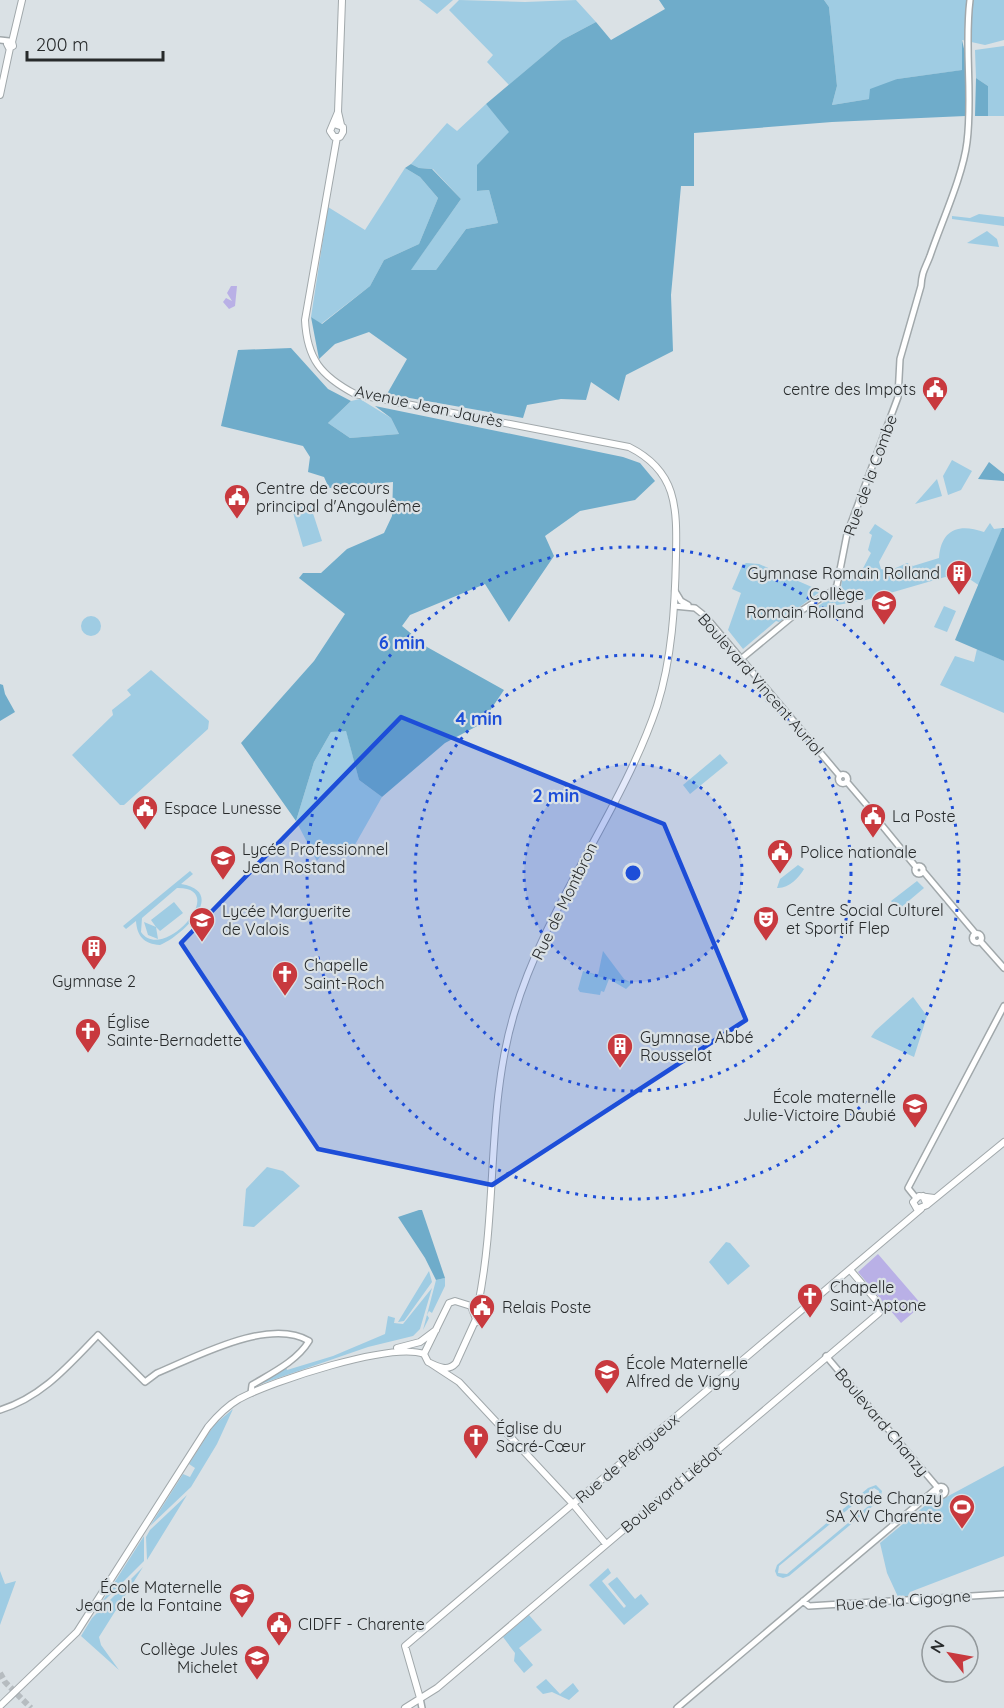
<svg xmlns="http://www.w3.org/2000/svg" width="1004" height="1708" viewBox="0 0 1004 1708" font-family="Quicksand,sans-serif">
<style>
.green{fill:#9fcce3;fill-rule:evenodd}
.forest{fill:#6facca}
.water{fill:#b9b0e6}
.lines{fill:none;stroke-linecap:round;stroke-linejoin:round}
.secondary-tunnel{stroke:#b6bcc0;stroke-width:6;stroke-dasharray:6 3;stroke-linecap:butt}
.tertiary-casing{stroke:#a1a8ab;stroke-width:8}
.secondary-casing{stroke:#a1a8ab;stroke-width:8}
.tertiary{stroke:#fff;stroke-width:5}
.secondary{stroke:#fff;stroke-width:6}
.marked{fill:#1d4ed8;fill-opacity:0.2;stroke:#1d4ed8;stroke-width:4.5;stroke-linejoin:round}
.ring{fill:none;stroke:#1d4ed8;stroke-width:3;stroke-dasharray:3 6}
.labels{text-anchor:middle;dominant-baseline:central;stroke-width:4.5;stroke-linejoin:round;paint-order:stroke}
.poi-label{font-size:16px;fill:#272a2b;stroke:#dae1e5;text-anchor:start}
.street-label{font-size:16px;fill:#272a2b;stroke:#dae1e5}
.centre{fill:#1d4ed8;stroke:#dae1e5;stroke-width:3}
.ring-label{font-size:18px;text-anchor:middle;font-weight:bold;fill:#1d4ed8;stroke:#dae1e5;stroke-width:4.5;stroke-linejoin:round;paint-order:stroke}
</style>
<rect width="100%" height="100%" fill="#dae1e5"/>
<path class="green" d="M419 0H453L437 14Z
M459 0 525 2 576 0 596 22 562 40 509 85 487 62 493 55 449 10Z
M824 0H1004V40L985 45 962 40 963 70 897 79 869 99 832 105 837 86 829 7Z
M1004 46V116H988V86L976 78 975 50Z
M486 104 510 132 477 191 489 190 498 223 466 229 436 270 410 271 461 199 433 169 419 168 411 164 447 123 457 131Z
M405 168 420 177 438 198 419 244 384 260 370 286 321 324 311 317 328 207 365 230Z
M979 214 1004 217V226L952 219V216L970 218Z
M987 231 997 239 999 247 967 243Z
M360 399 391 418 399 434 350 438 328 423 351 401Z
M952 460 972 471 961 490 948 495 943 476Z
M937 479 942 496 915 504Z
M310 504 322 541 303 547 292 509Z
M990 523 994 529 1002 528 980 586 971 580 952 575 866 600 814 609 841 590 843 569 859 576 871 553 868 550 872 535 869 533 875 524 893 536 879 562 881 569 889 571 907 563 913 566 939 558C941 529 959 523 984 532Z
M746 563 759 564 821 591 779 622 776 621 743 649 728 630 741 593 732 589 742 566Z
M944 606 956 611 947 632 934 627Z
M81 626a10 10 0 1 1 20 0a10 10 0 1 1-20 0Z
M977 649 1004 661V713L940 685 955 656 974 662Z
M151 670 209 721 208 729 124 805H120L72 755 113 715 112 710 131 695 127 690Z
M346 730 359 780 382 797 348 857 329 843 317 861 296 821 314 762 331 732Z
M720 754 728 763 690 794 683 785Z
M798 865 804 869C799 878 788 889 777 888L780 879Z
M190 871 193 874 181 884C229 892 181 937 160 945 144 944 137 936 136 921L126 929 123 926ZM177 888C231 887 163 964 141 932L142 918Z
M917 881 924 888 898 910 891 901Z
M174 902 183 913 160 931 156 927 158 939 148 935 144 922 156 927 151 920Z
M603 951 624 979 632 983 626 989 609 979 604 992 601 991 600 995 580 992 578 989 583 971 598 975Z
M913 997 927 1016 914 1057 871 1037 875 1031Z
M267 1167 283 1171 300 1186 254 1227 243 1226 246 1189Z
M726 1242 730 1243 750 1266 728 1285 709 1262Z
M429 1271 432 1282 404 1321 398 1322Z
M445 1278V1286L432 1313 429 1311 427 1315 429 1318 423 1330 436 1280Z
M432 1288 420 1329 413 1336 368 1347 255 1386 286 1367 287 1370 333 1356 385 1334 388 1316 395 1318 394 1323 403 1324Z
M233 1409 217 1444 191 1487 150 1526 183 1474 190 1477 195 1468 189 1464 214 1425Z
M1004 1466V1556L910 1592 906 1599H899L887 1573 880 1543 933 1499 939 1501Z
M876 1485 882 1491 880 1500 789 1576 783 1578 777 1576 775 1571 777 1565 868 1488ZM874 1488 879 1491 878 1498 787 1574 778 1573 779 1566Z
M187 1495 147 1560 146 1537 150 1530Z
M144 1536V1561L100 1605Z
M143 1567 99 1637 101 1645 119 1670 81 1636 92 1618Z
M608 1568 611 1573 602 1581 624 1608 626 1606 608 1584 617 1577 635 1599 641 1594 649 1604 624 1625 589 1585Z
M0 1571 5 1584 16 1581 0 1625Z
M529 1615 542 1630 519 1648 533 1665 524 1673 514 1661 515 1653 503 1637Z
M546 1679 560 1694 573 1683 579 1691 569 1700 552 1692 543 1694 536 1687Z"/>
<path class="forest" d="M659 0H824L829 7 837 86 832 105 869 99 870 89 897 79 962 70V40L967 62 965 116 832 122 694 133V186H681L671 295 673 351 626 375 619 401 591 382 586 400 561 399 527 405 523 418 387 394 407 359 369 332 335 344 319 359 311 317 322 324 370 286 384 260 419 244 438 198 420 177 405 168 411 164 419 168 432 169 461 199 411 270H436L466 229 498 223 489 190 477 191V165L509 132 486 104 562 40 596 22 611 40 665 9Z
M976 78 988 86V116H975Z
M291 348 328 389 351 401 328 423 350 438 399 434 391 418 375 406 623 457 640 463 655 481 635 500 580 511 545 536 554 556 509 622 485 584 410 615 402 626 427 647 504 690 481 724 445 743 382 797 359 780 346 731 331 732 314 762 296 821 241 743 314 661 345 614 299 578 303 573H321L347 549 384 533 392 516 393 482 329 488 324 477 308 472 310 457 303 446 221 426 238 350Z
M989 462 1004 474V481L978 479Z
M1002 528H1004V661L955 640Z
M0 684 3 685 5 694 15 712 0 721Z
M419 1210H422L445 1278 436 1280 425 1258 398 1217Z"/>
<path class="water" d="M231 286H237L235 306 229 309 223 302 226 298 232 301 227 293Z
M878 1254 922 1305 901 1323 858 1272Z"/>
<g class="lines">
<path class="secondary-tunnel" d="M0 1673 5 1682 31 1708"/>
<g class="tertiary-casing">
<path id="tertiary" d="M0 40 9 41
M675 591 681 601 688 605
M674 606 695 608 705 616 840 776
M741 659 793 616 835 589 837 585 847 534 898 397 900 359 921 286C922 271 925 269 930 256 941 223 963 176 967 142 973 95 964 47 970 0
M838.5 779a4.5 4.5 0 1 1 9 0a4.5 4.5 0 1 1-9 0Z
M847 782 876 816
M872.5 820a4.5 4.5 0 1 1 9 0a4.5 4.5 0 1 1-9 0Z
M880 823 916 867
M915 870a4 4 0 1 1 8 0a4 4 0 1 1-8 0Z
M923 871 976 934
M972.5 938a4.5 4.5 0 1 1 9 0a4.5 4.5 0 1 1-9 0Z
M980 941 1004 968
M916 1198 908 1188 1004 1006
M826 1356 938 1488
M0 1410C42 1397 68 1366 98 1335L145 1382 157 1373C196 1357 269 1317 309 1341 297 1361 272 1373 252 1385L251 1393
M936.5 1491a4.5 4.5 0 1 1 9 0a4.5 4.5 0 1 1-9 0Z
M803 1601 809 1606 1004 1594
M420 1698 422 1708
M677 1708 937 1488"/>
</g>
<g class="secondary-casing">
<path id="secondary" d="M12 42 7 44 9 48 13 46 12 42 22 0
M0 95 10 48
M334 124 343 127V132L340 137H334L330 131 338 112
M341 125 338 112 342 0
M337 137 305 320C307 359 321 376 355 394L629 447C677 471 677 507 676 556 675 606 672 659 657 706 621 813 546 905 514 1014 486 1108 498 1209 478 1305
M923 1196 927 1205 917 1209 913 1202 919 1196 934 1198
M927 1205 1004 1142
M455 1301 471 1306 476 1319 456 1363C448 1372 438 1367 428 1362L424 1354 449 1303Z
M474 1306 478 1305 484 1310 477 1322
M397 1348 420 1342 436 1330
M430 1363 459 1382 573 1504 606 1544
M420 1698 405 1646 921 1209
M0 1706 77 1632 208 1427C217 1416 227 1406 239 1399 272 1381 391 1342 424 1354
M405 1708 437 1688 879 1313 881 1306 851 1271"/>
</g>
<use href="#tertiary" class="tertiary"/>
<use href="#secondary" class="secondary"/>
</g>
<path class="marked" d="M401 717 664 824 746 1020 492 1185 318 1149 181 943Z"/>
<circle cx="633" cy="873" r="109" fill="#1d4ed8" fill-opacity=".12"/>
<g class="ring">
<circle cx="633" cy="873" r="109"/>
<circle cx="633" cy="873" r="218"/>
<circle cx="633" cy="873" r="326"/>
</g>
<defs>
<g id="civic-pin" transform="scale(1.35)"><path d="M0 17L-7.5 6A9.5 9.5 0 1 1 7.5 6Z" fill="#c8393e" stroke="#dae1e5"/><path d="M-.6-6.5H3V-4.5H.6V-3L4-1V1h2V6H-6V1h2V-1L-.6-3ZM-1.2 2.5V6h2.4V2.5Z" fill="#fff"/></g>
<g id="building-pin" transform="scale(1.35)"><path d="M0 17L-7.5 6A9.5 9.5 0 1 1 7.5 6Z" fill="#c8393e" stroke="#dae1e5"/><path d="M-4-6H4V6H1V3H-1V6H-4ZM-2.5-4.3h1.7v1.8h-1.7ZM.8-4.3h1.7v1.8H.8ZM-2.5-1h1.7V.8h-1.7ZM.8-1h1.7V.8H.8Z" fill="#fff"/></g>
<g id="school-pin" transform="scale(1.35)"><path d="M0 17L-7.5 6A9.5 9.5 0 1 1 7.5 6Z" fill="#c8393e" stroke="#dae1e5"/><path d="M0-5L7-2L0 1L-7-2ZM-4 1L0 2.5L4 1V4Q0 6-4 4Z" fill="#fff"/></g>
<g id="theatre-pin" transform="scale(1.35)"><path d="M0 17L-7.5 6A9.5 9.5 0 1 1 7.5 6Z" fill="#c8393e" stroke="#dae1e5"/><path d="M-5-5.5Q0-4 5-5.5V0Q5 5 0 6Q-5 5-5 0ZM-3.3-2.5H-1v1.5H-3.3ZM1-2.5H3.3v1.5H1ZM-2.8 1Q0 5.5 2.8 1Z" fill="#fff"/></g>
<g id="church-pin" transform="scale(1.35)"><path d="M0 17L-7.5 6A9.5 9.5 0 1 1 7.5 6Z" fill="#c8393e" stroke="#dae1e5"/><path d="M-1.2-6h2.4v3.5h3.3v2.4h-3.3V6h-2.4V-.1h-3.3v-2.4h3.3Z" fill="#fff"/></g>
<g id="stadium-pin" transform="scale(1.35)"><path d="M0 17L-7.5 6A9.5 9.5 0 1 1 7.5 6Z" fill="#c8393e" stroke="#dae1e5"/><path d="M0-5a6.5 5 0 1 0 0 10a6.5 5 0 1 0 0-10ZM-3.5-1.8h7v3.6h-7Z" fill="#fff"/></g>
</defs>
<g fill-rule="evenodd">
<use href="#civic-pin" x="935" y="389"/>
<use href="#civic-pin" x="237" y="497"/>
<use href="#building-pin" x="959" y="573"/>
<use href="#school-pin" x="884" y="603"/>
<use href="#civic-pin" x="145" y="808"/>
<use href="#civic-pin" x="873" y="816"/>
<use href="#civic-pin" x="780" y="852"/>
<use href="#school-pin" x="223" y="858"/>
<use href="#theatre-pin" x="766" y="919"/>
<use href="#school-pin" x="202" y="920"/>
<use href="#building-pin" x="94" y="948"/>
<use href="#church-pin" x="285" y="974"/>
<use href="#church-pin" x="88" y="1031"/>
<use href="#building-pin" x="620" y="1046"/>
<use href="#school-pin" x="915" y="1106"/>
<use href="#church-pin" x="810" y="1296"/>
<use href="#civic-pin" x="482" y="1307"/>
<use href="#school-pin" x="607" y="1372"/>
<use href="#church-pin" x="476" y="1437"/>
<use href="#stadium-pin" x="962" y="1507"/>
<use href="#school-pin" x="242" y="1596"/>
<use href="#civic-pin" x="279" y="1624"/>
<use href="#school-pin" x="257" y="1658"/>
</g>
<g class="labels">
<g class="poi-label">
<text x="916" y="389" text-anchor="end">centre des Impots</text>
<text x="256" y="488">Centre de secours<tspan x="256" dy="18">principal d'Angoulême</tspan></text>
<text x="940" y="573" text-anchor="end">Gymnase Romain Rolland</text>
<text x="864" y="594" text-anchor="end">Collège<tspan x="864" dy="18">Romain Rolland</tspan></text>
<text x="164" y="808">Espace Lunesse</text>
<text x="892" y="816">La Poste</text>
<text x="242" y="849">Lycée Professionnel<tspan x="242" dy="18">Jean Rostand</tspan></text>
<text x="800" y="852">Police nationale</text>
<text x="786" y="910">Centre Social Culturel<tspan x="786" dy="18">et Sportif Flep</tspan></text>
<text x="222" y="911">Lycée Marguerite<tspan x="222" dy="18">de Valois</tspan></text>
<text x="304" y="965">Chapelle<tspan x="304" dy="18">Saint-Roch</tspan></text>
<text x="94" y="981" text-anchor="middle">Gymnase 2</text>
<text x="107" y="1022">Église<tspan x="107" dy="18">Sainte-Bernadette</tspan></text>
<text x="640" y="1037">Gymnase Abbé<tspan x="640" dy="18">Rousselot</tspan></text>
<text x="896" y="1097" text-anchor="end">École maternelle<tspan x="896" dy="18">Julie-Victoire Daubié</tspan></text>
<text x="830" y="1287">Chapelle<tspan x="830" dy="18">Saint-Aptone</tspan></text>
<text x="502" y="1307">Relais Poste</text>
<text x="626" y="1363">École Maternelle<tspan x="626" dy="18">Alfred de Vigny</tspan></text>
<text x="496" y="1428">Église du<tspan x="496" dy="18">Sacré-Cœur</tspan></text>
<text x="942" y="1498" text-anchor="end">Stade Chanzy<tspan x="942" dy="18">SA XV Charente</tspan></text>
<text x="222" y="1587" text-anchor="end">École Maternelle<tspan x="222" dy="18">Jean de la Fontaine</tspan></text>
<text x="298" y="1624">CIDFF - Charente</text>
<text x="238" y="1649" text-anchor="end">Collège Jules<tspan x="238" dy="18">Michelet</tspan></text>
</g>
<g class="street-label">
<text transform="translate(429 406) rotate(12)">Avenue Jean Jaurès</text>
<text transform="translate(870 475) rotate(-70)">Rue de la Combe</text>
<text transform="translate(761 684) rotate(49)">Boulevard Vincent Auriol</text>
<text transform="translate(564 901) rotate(-64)">Rue de Montbron</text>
<text transform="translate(882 1422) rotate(50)">Boulevard Chanzy</text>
<text transform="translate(627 1458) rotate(-40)">Rue de Périgueux</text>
<text transform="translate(671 1489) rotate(-40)">Boulevard Liédot</text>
<text transform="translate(903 1600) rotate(-4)">Rue de la Cigogne</text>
</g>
</g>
<circle cx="633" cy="873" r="9" class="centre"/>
<g class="ring-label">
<text x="402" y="649">6 min</text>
<text x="479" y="725">4 min</text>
<text x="556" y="802">2 min</text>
</g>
<g transform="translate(950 1654) rotate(301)"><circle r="28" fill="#dae1e5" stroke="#92989b" stroke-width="1.5"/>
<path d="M0-4.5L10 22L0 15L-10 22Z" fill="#c8393e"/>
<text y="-9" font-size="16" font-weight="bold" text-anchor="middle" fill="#272a2b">N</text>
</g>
<path d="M27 51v9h136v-9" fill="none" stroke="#272a2b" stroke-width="3"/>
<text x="36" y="51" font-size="18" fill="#272a2b" stroke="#dae1e5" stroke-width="4.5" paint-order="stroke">200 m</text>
</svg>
